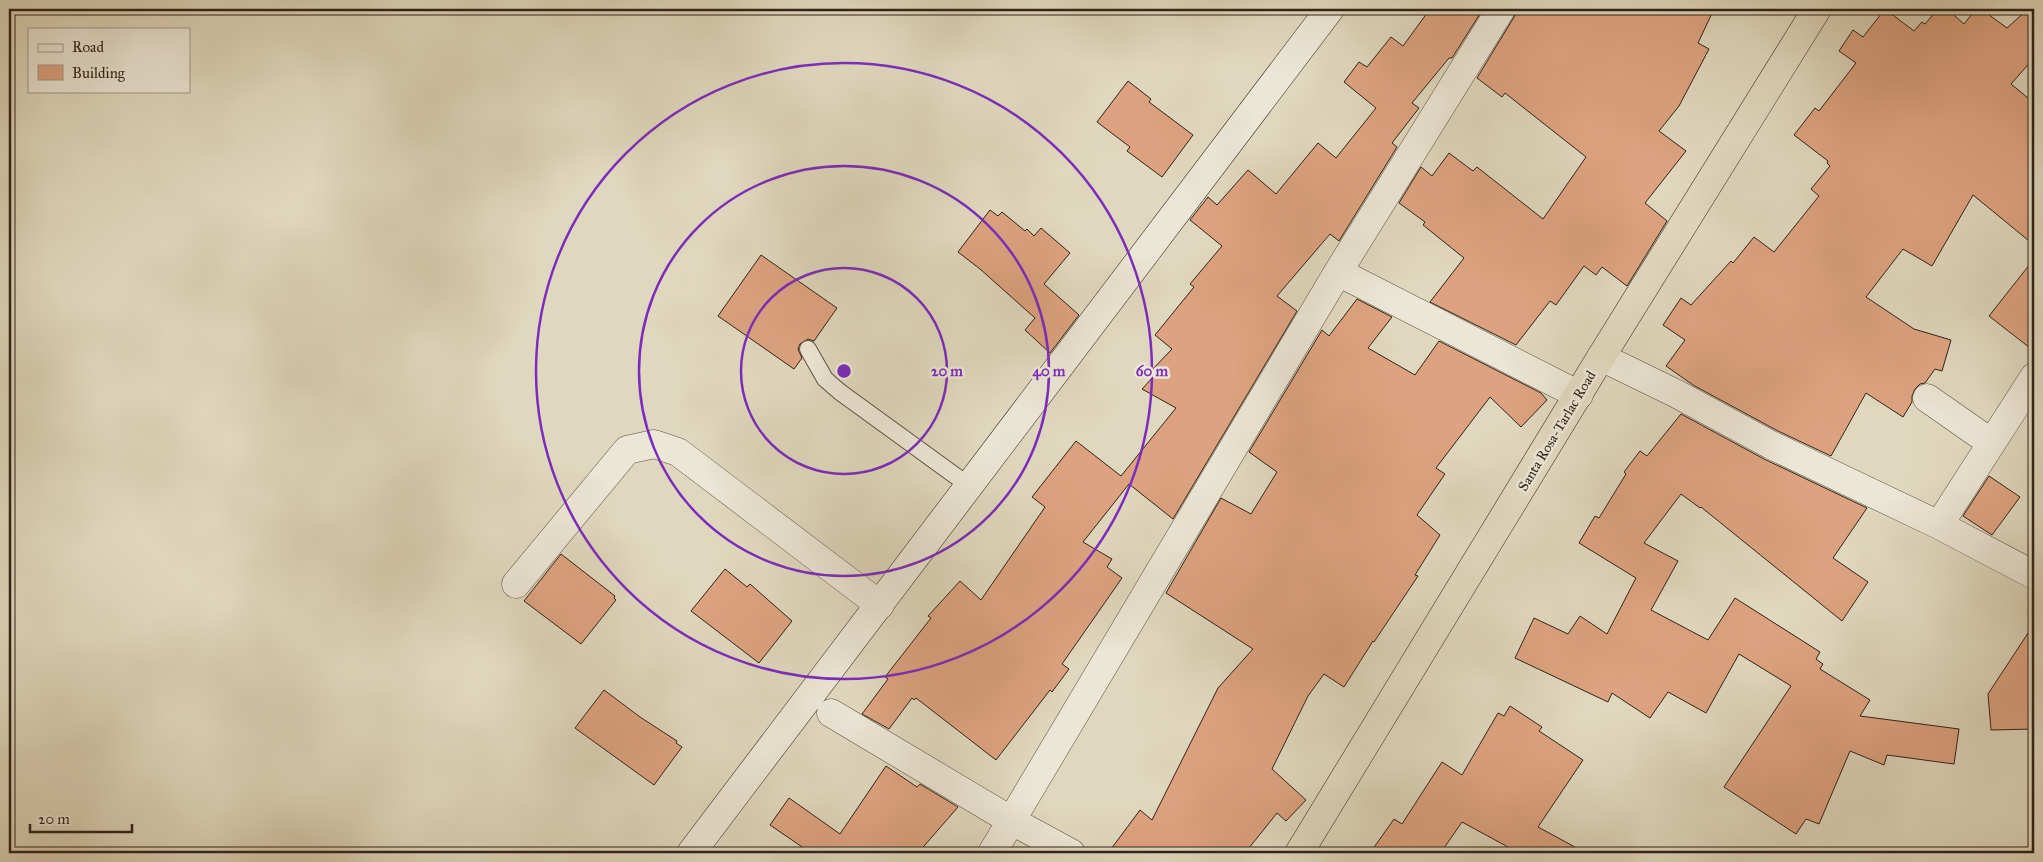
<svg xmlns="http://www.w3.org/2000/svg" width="2043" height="862" viewBox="0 0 2043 862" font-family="'IM FELL Great Primer',serif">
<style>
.building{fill:#dda380;stroke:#302219}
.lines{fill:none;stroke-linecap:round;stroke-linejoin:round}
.lane-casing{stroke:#5c5042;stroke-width:18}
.street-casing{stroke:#5c5042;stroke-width:29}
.secondary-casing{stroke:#302219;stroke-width:29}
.highway-casing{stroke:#302219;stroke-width:29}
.lane{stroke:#ebe6d5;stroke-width:16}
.street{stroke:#ebe6d5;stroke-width:28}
.secondary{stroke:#ebe6d5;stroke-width:28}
.highway{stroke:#e0d8be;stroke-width:28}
.ring{fill:none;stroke:#7b2cbf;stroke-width:2.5}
.labels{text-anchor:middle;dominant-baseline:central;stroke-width:5;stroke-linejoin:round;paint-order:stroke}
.street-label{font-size:14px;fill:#302219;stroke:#ebe6d5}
.centre{fill:#7b2cbf;stroke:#ebe6d5;stroke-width:2.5}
.ring-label{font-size:15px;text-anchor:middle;font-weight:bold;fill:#7b2cbf;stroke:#ebe6d5;stroke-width:5;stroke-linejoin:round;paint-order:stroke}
</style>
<rect width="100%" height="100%" fill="#e0d8be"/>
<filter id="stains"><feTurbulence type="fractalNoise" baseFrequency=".004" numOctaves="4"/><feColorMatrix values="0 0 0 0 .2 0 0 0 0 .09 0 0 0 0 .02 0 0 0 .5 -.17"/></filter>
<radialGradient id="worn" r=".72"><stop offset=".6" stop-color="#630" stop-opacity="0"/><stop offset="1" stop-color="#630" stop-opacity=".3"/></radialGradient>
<path class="building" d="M1430 9H1483L1452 58H1449L1412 103 1419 108 1392 143 1397 147 1339 241 1330 234 1277 296 1297 311 1173 519 1129 484 1083 542 1112 559 1107 567 1122 578 1062 664 1069 669 1052 692 1050 690 996 760 916 698 914 700 912 698 889 729 862 714 888 679 885 677 931 618 928 616 960 581 981 600 1045 507 1032 497 1076 441 1121 476 1176 408 1142 389 1155 375 1151 371 1172 349 1155 335 1194 287 1190 284 1222 246 1190 220 1208 197 1217 205 1248 170 1276 194 1318 143 1336 158 1376 108 1344 82 1359 62 1367 67 1391 37 1403 46Z
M1517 9H1714L1698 43 1709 49 1679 106 1659 131 1686 151 1645 203 1667 221 1627 286 1602 267 1596 275 1584 266 1556 305 1550 301 1516 345 1430 302 1464 258 1423 225 1425 222 1399 203 1421 167 1432 176 1449 153 1473 171 1477 167 1543 219 1586 157 1505 93 1502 97 1477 78 1514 17Z
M1885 9 1914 31 1922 22 1925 24 1938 9H1947L1964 24 1976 9H1981L2007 28 2028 9H2034V58L2011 84 2034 103V245L1973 195 1932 266 1903 249 1866 297 1914 329 1951 340 1942 371 1935 369 1925 383 1920 384 1915 389 1912 396V402L1903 417 1866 393 1831 456 1778 431 1693 385 1666 366 1685 340 1663 325 1681 298 1691 305 1731 261 1733 263 1754 237 1774 252 1819 196 1811 189 1830 166 1827 163 1828 161 1794 135 1815 108 1819 111 1856 63 1839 51 1853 30 1863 37Z
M1128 81 1151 99 1149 102 1193 135 1162 177 1127 151 1130 147 1097 122Z
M990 210 998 216 1002 212 1025 231 1027 229 1034 236 1041 228 1070 253 1044 284 1079 315 1050 353 1025 330 1035 318 980 269 958 252Z
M761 255 837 308 814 341 808 339 800 344 798 349 802 358 794 369 718 316Z
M2034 259V351L1989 316Z
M1357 299 1392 317 1368 348 1415 375 1439 341 1541 393 1547 400 1521 427 1490 397 1436 468 1445 474 1417 515 1440 535 1415 575 1418 576 1374 642 1373 641 1344 687 1324 674 1308 696 1272 769 1306 800 1286 821 1277 813 1245 853H1108L1140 810 1152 820 1218 688 1253 649 1166 593 1221 498 1251 514 1277 472 1249 452 1322 330 1329 336Z
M1681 414 1764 459 1867 508 1833 558 1868 582 1842 621 1701 507 1700 508 1681 494 1644 543 1678 561 1651 610 1708 640 1735 598 1820 652 1816 659 1823 664 1820 669 1870 700 1860 716 1959 729 1954 764 1887 755 1884 765 1850 751 1819 824 1806 819 1796 834 1724 787 1791 686 1739 654 1706 713 1668 692 1650 718 1612 693 1608 702 1515 658 1534 618 1568 634 1580 616 1607 634 1636 578 1579 543 1595 516 1599 518 1626 474 1624 472 1640 451 1647 456Z
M1989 476 2020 497 1992 535 1963 516Z
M561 554 615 596 614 598 616 600 581 644 524 601Z
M725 569 747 587 750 584 792 621 759 663 691 611Z
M2034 624V729L1991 730 1988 694Z
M604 690 640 717 677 741 676 743 682 747 654 785 575 728Z
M1510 706 1542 727 1539 731 1583 760 1538 827 1586 853H1519L1462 822 1442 851 1446 853H1370L1394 819 1402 824 1442 762 1462 775 1498 713 1504 716Z
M886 766 917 787 920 784 958 807 918 853H811L770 825 789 798 840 834Z"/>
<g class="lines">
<g class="lane-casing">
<path id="lane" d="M808 349 825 379 840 392 968 485"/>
</g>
<g class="street-casing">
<path id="street" d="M1338 272 1579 395
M1601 357 1677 394 1771 445 1939 525 2034 575
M1927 398 1990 442
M1939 525 2034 377
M516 584 627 450 654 444 678 452 880 605
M831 713 1012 821 1071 853
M992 853 1338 272 1501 9"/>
</g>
<g class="secondary-casing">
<path id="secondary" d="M691 853 1330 9"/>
</g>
<g class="highway-casing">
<path id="highway" d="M1299 853 1601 357 1817 9"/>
</g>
<use href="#lane" class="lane"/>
<use href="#street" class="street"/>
<use href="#secondary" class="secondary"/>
<use href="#highway" class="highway"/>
</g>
<g class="ring">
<circle cx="844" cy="371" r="103"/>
<circle cx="844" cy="371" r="205"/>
<circle cx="844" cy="371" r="308"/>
</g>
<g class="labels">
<g class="street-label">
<text transform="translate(1557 431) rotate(-59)">Santa Rosa-Tarlac Road</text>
</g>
</g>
<circle cx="844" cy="371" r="8" class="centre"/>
<g class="ring-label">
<text x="947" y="376">20 m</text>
<text x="1049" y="376">40 m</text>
<text x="1152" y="376">60 m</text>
</g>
<rect width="2043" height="862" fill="none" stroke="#e0d8be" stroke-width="30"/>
<rect x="10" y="10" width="2023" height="842" fill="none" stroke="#302219" stroke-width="2.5"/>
<rect x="15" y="15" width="2013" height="832" fill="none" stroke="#302219"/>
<rect x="28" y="28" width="162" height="65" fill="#ebe6d5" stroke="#a0988a"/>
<rect x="38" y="44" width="25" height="8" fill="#ebe6d5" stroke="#a0988a"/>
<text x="72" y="52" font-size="15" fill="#302219">Road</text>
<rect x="38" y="65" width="25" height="15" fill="#dda380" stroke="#a0988a"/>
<text x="72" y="78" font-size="15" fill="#302219">Building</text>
<path d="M30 824v8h102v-8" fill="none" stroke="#302219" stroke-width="2.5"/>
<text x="38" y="824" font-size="15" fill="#302219" stroke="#ebe6d5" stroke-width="4" paint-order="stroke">20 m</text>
<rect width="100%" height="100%" filter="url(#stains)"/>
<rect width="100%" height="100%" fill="url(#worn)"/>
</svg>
